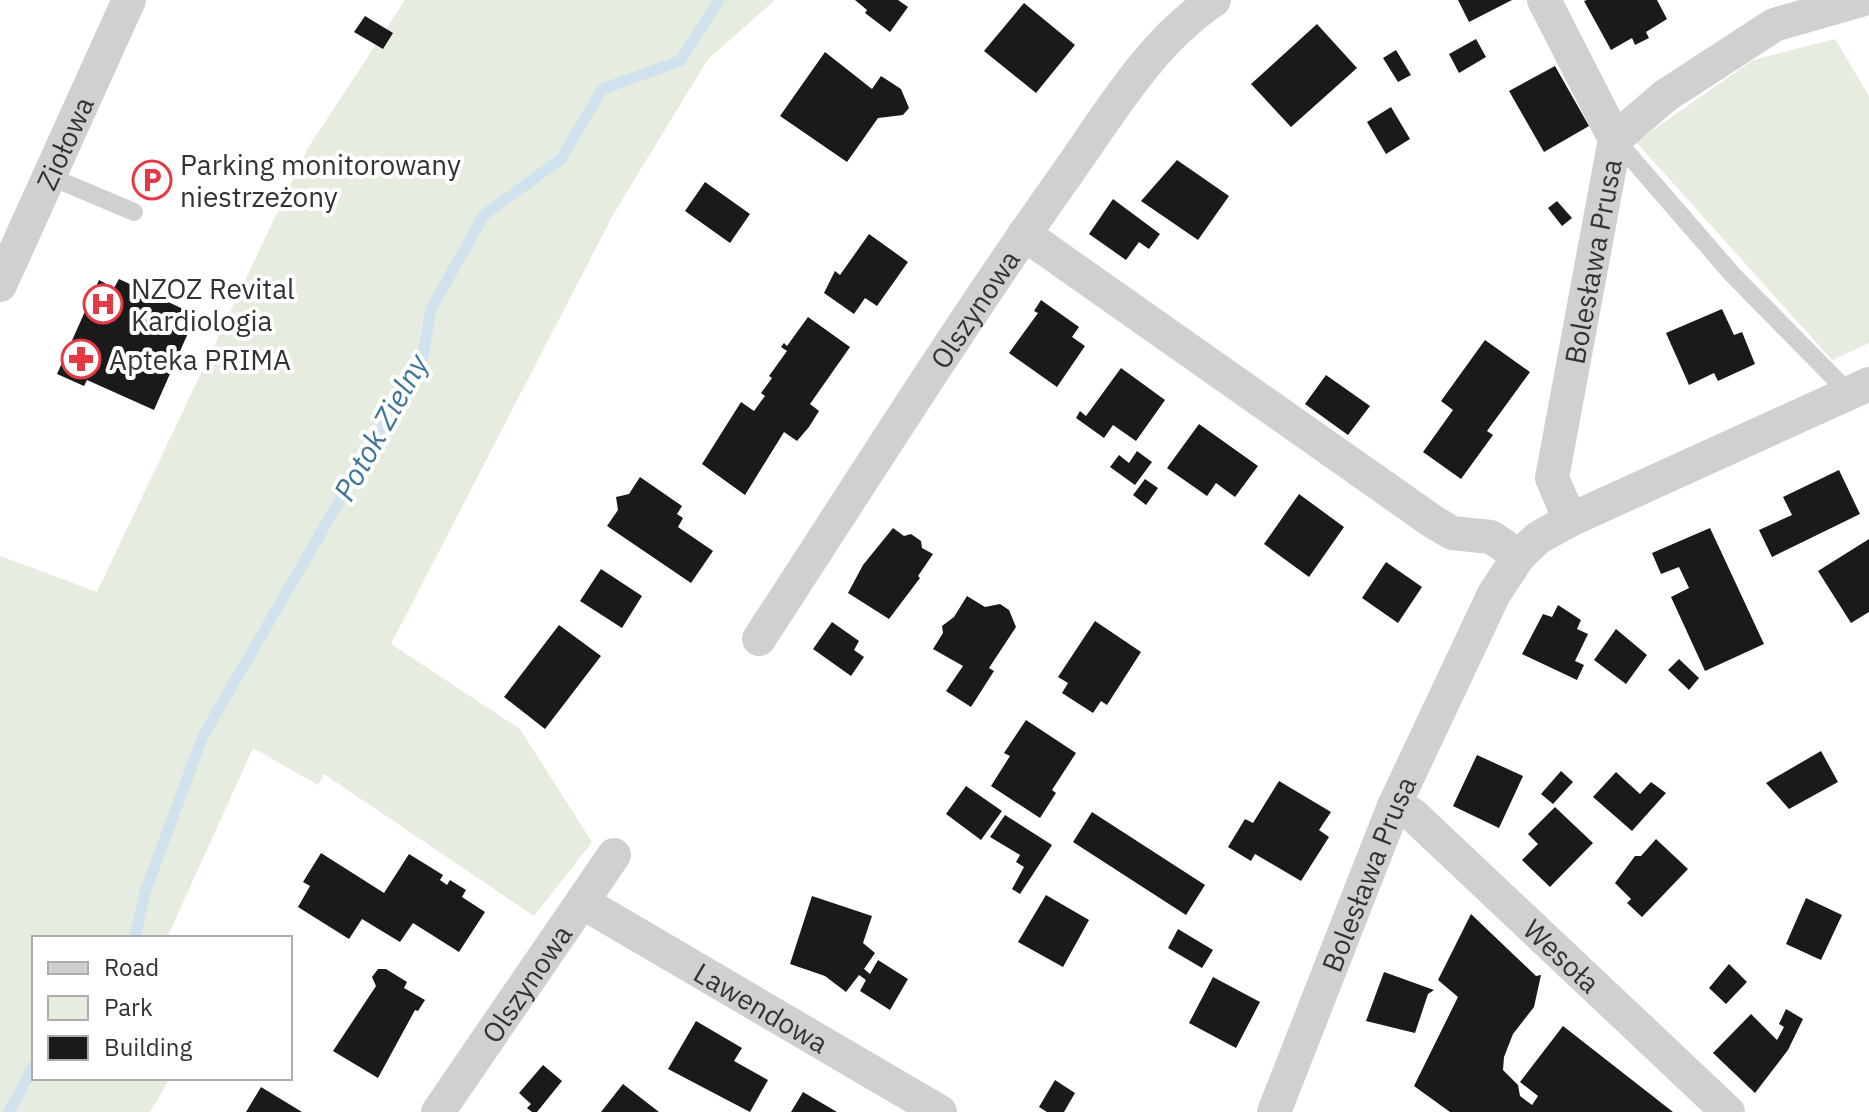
<svg xmlns="http://www.w3.org/2000/svg" width="1869" height="1112" viewBox="0 0 1869 1112" font-family="'IBM Plex Sans',sans-serif">
<style>
.green{fill:#e6ecdf}
.lines{fill:none;stroke-linecap:round;stroke-linejoin:round}
.stream{stroke:#cfe2ee;stroke-width:11}
.building{fill:#1a1a1a}
.lane{stroke:#d0d0d0;stroke-width:18}
.street{stroke:#d0d0d0;stroke-width:34}
.labels{text-anchor:middle;dominant-baseline:central;stroke-width:8;stroke-linejoin:round;paint-order:stroke}
.street-label{font-size:28px;fill:#333;stroke:#fff}
.poi-label{font-size:28px;fill:#333;stroke:#fff;text-anchor:start}
.water-label{font-size:30px;font-style:italic;fill:#3f7597;stroke:#fff}
</style>
<rect width="100%" height="100%" fill="#fff"/>
<path class="green" d="M405 0H775L708 59 614 213 391 644 520 729 592 842 534 916 324 774 318 785 253 748 167 938H34V1078H170L150 1112H0V556L97 592 308 148Z
M1835 39 1869 96V343L1832 360 1636 142 1753 60Z"/>
<g class="lines">
<path class="stream" d="M135 938 145 892 203 736 423 357 431 309 484 215 561 159 602 89 680 61 719 0
M9 1112 34 1065"/>
</g>
<path class="building" d="M855 0H898L908 7 890 32 865 13 867 10Z
M1458 0H1512L1469 22Z
M1587 0H1657L1667 19 1646 32 1649 38 1635 45 1632 38 1611 50 1584 1Z
M1024 3 1075 45 1036 93 984 51Z
M365 16 393 33 383 49 354 32Z
M1317 24 1357 68 1291 127 1251 84Z
M1476 39 1486 57 1459 73 1449 54Z
M1396 50 1411 75 1398 82 1383 58Z
M825 52 872 89 881 76 901 89 909 108 903 115 878 118 847 162 780 116Z
M1555 66 1589 126 1544 152 1509 91Z
M1391 107 1410 139 1386 154 1367 122Z
M1177 160 1229 196 1198 240 1141 201Z
M705 182 750 214 730 243 685 211Z
M1113 199 1160 234 1149 249 1139 242 1126 260 1089 234Z
M1557 201 1572 218 1562 226 1548 208Z
M869 234 908 262 877 306 865 298 854 314 824 293 835 271 840 275Z
M119 279 196 315 154 410 87 380 84 386 57 374 99 280 114 288Z
M1041 300 1079 327 1072 337 1085 346 1057 387 1009 353 1038 313 1034 311Z
M1722 309 1734 335 1742 332 1755 364 1718 381 1714 373 1689 385 1666 333Z
M808 317 850 347 810 404 819 411 809 427 797 441 784 432 745 495 702 464 741 402 754 411 765 396 761 393 772 378 769 376 787 351 781 347 784 343 787 346Z
M1485 340 1530 372 1487 431 1493 435 1461 479 1423 452 1453 410 1441 401Z
M1121 368 1165 400 1136 441 1113 425 1104 438 1076 418 1080 411 1086 416Z
M1326 375 1370 406 1348 435 1305 404Z
M1199 424 1258 466 1235 497 1216 483 1207 496 1167 468Z
M1137 451 1152 462 1135 485 1110 467 1119 455 1129 463Z
M1839 470 1860 514 1772 557 1759 530 1792 515 1783 497Z
M640 477 682 506 677 514 683 518 678 527 713 551 691 583 607 526 618 510 616 497 629 494Z
M1145 479 1158 488 1146 505 1133 495Z
M1299 494 1344 527 1309 577 1264 544Z
M893 528 904 536 911 534 921 541 922 548 933 554 918 576 920 578 889 619 848 593 863 565Z
M1710 528 1764 644 1705 671 1671 597 1689 588 1679 567 1661 574 1652 553Z
M1869 539V612L1851 623 1818 571Z
M1386 562 1422 587 1398 623 1362 598Z
M601 569 642 596 622 628 580 601Z
M967 596 985 607 1000 604 1009 610 1016 627 989 668 994 671 971 707 946 691 963 666 933 649 943 633 942 626 954 617Z
M1558 605 1581 620 1577 629 1588 634 1575 661 1584 665 1577 680 1522 654 1543 614 1552 617Z
M1095 621 1141 652 1107 705 1101 701 1093 713 1062 693 1068 683 1058 677Z
M832 622 859 641 854 650 864 657 851 676 813 649Z
M559 625 601 656 545 729 504 697Z
M1616 629 1647 655 1626 684 1594 660Z
M1679 659 1699 678 1689 690 1668 670Z
M1026 720 1076 753 1052 790 1056 793 1040 818 991 786 1010 756 1004 753Z
M1821 751 1838 782 1789 809 1766 783Z
M1477 755 1523 776 1499 828 1453 806Z
M1561 771 1573 782 1553 804 1541 794Z
M1616 772 1640 794 1651 782 1666 793 1632 831 1593 797Z
M1279 781 1331 812 1319 830 1329 837 1301 881 1255 854 1251 861 1228 847 1245 819 1253 823Z
M966 786 1002 811 981 840 946 814Z
M1555 807 1593 843 1550 887 1522 860 1538 844 1528 834Z
M1092 812 1205 885 1186 915 1073 842Z
M1005 815 1052 845 1020 894 1012 889 1024 867 1016 862 1020 855 990 837Z
M1656 839 1688 869 1642 917 1627 903 1631 899 1615 883 1635 856H1641Z
M321 853 384 893 409 854 443 875 440 880 447 885 450 880 466 890 462 897 485 912 459 952 413 923 400 942 362 919 349 939 298 907 310 886 303 882Z
M1046 895 1089 920 1063 967 1018 942Z
M812 896 872 916 863 943 875 953 864 969 870 974 878 960 908 979 890 1010 860 991 866 980 859 975 846 992 825 976 790 964Z
M1806 898 1842 915 1821 960 1786 944Z
M1471 914 1536 976 1541 975 1534 1007 1513 1034 1504 1057 1503 1070 1518 1085 1520 1096 1532 1105 1538 1096 1520 1082 1563 1026 1673 1112H1450L1414 1086 1458 997 1438 980Z
M1178 929 1213 950 1202 968 1168 948Z
M1729 964 1747 982 1726 1004 1709 988Z
M378 969H386L407 982 404 988 425 1000 418 1011 415 1010 378 1078 333 1051 376 986 372 977Z
M1384 972 1434 990 1428 994 1415 1033 1366 1021Z
M1213 977 1260 1002 1236 1048 1189 1023Z
M1786 1009 1803 1019 1788 1050 1755 1093 1713 1053 1751 1014 1777 1040 1784 1027 1779 1024Z
M696 1021 742 1048 734 1061 768 1080 750 1112 668 1069Z
M543 1065 562 1081 537 1112H532L527 1108 531 1104 519 1093Z
M1055 1080 1075 1093 1064 1112H1047L1039 1107Z
M623 1084 659 1112H601Z
M261 1087 302 1112H246Z
M803 1092 837 1112H791Z"/>
<g class="lines">
<path class="lane" d="M1615 139 1732 274 1850 394
M49 176 134 212"/>
<g class="street">
<path d="M1544 0 1615 139"/>
<path d="M1024 234 1432 521 1452 533 1491 537 1519 556"/>
<path id="s1" d="M0 285 129 0"/>
<path id="s2" d="M1570 520 1552 478 1615 139 1665 96 1774 25 1861 0"/>
<path id="s3" d="M759 639C860 484 959 326 1066 175 1110 113 1150 43 1214 0"/>
<path id="s4" d="M1394 806 1412 814 1728 1112"/>
<path id="s5" d="M582 902 940 1112"/>
<path id="s6" d="M438 1112 614 855"/>
<path id="s7" d="M1274 1112 1394 806 1494 594 1519 556 1538 538 1570 520 1869 384"/>
</g>
</g>
<defs>
<g id="parking-ring" transform="scale(2)"><circle r="9.5" fill="#fff" stroke="#e63946" stroke-width="1.5"/><path d="M-3.5-5.5H1a3.5 3.5 0 0 1 0 7H-1V5.5H-3.5ZM-1-3.4V-.6H.8a1.4 1.4 0 0 0 0-2.8Z" fill="#e63946"/></g>
<g id="hospital-ring" transform="scale(2)"><circle r="9.5" fill="#fff" stroke="#e63946" stroke-width="1.5"/><path d="M-5-5h3v3.5h4V-5h3V5h-3V1.5h-4V5h-3Z" fill="#e63946"/></g>
<g id="pharmacy-ring" transform="scale(2)"><circle r="9.5" fill="#fff" stroke="#e63946" stroke-width="1.5"/><path d="M-2-6h4v4h4v4h-4v4h-4v-4h-4v-4h4Z" fill="#e63946"/></g>
</defs>
<g fill-rule="evenodd">
<use href="#parking-ring" x="152" y="180"/>
<use href="#hospital-ring" x="103" y="304"/>
<use href="#pharmacy-ring" x="81" y="359"/>
</g>
<g class="labels">
<g class="street-label">
<text stroke="none"><textPath href="#s1" startOffset="156">Ziołowa</textPath></text>
<text stroke="none"><textPath href="#s2" startOffset="266">Bolesława Prusa</textPath></text>
<text stroke="none"><textPath href="#s3" startOffset="394">Olszynowa</textPath></text>
<text stroke="none"><textPath href="#s7" startOffset="256">Bolesława Prusa</textPath></text>
<text stroke="none"><textPath href="#s4" startOffset="226">Wesoła</textPath></text>
<text stroke="none"><textPath href="#s6" startOffset="156">Olszynowa</textPath></text>
<text stroke="none"><textPath href="#s5" startOffset="208">Lawendowa</textPath></text>
</g>
<g class="poi-label">
<text x="180" y="164">Parking monitorowany<tspan x="180" dy="32">niestrzeżony</tspan></text>
<text x="131" y="288">NZOZ Revital<tspan x="131" dy="32">Kardiologia</tspan></text>
<text x="109" y="359">Apteka PRIMA</text>
</g>
<g class="water-label">
<text transform="translate(380 427) rotate(-61)">Potok Zielny</text>
</g>
</g>
<rect x="32" y="936" width="260" height="144" fill="#ffffff" stroke="#adadad" stroke-width="2"/>
<rect x="48" y="962" width="40" height="12" fill="#d0d0d0" stroke="#adadad" stroke-width="2"/>
<text x="104" y="976" font-size="24" fill="#333333">Road</text>
<rect x="48" y="996" width="40" height="24" fill="#e6ecdf" stroke="#adadad" stroke-width="2"/>
<text x="104" y="1016" font-size="24" fill="#333333">Park</text>
<rect x="48" y="1036" width="40" height="24" fill="#1a1a1a" stroke="#adadad" stroke-width="2"/>
<text x="104" y="1056" font-size="24" fill="#333333">Building</text>
</svg>
